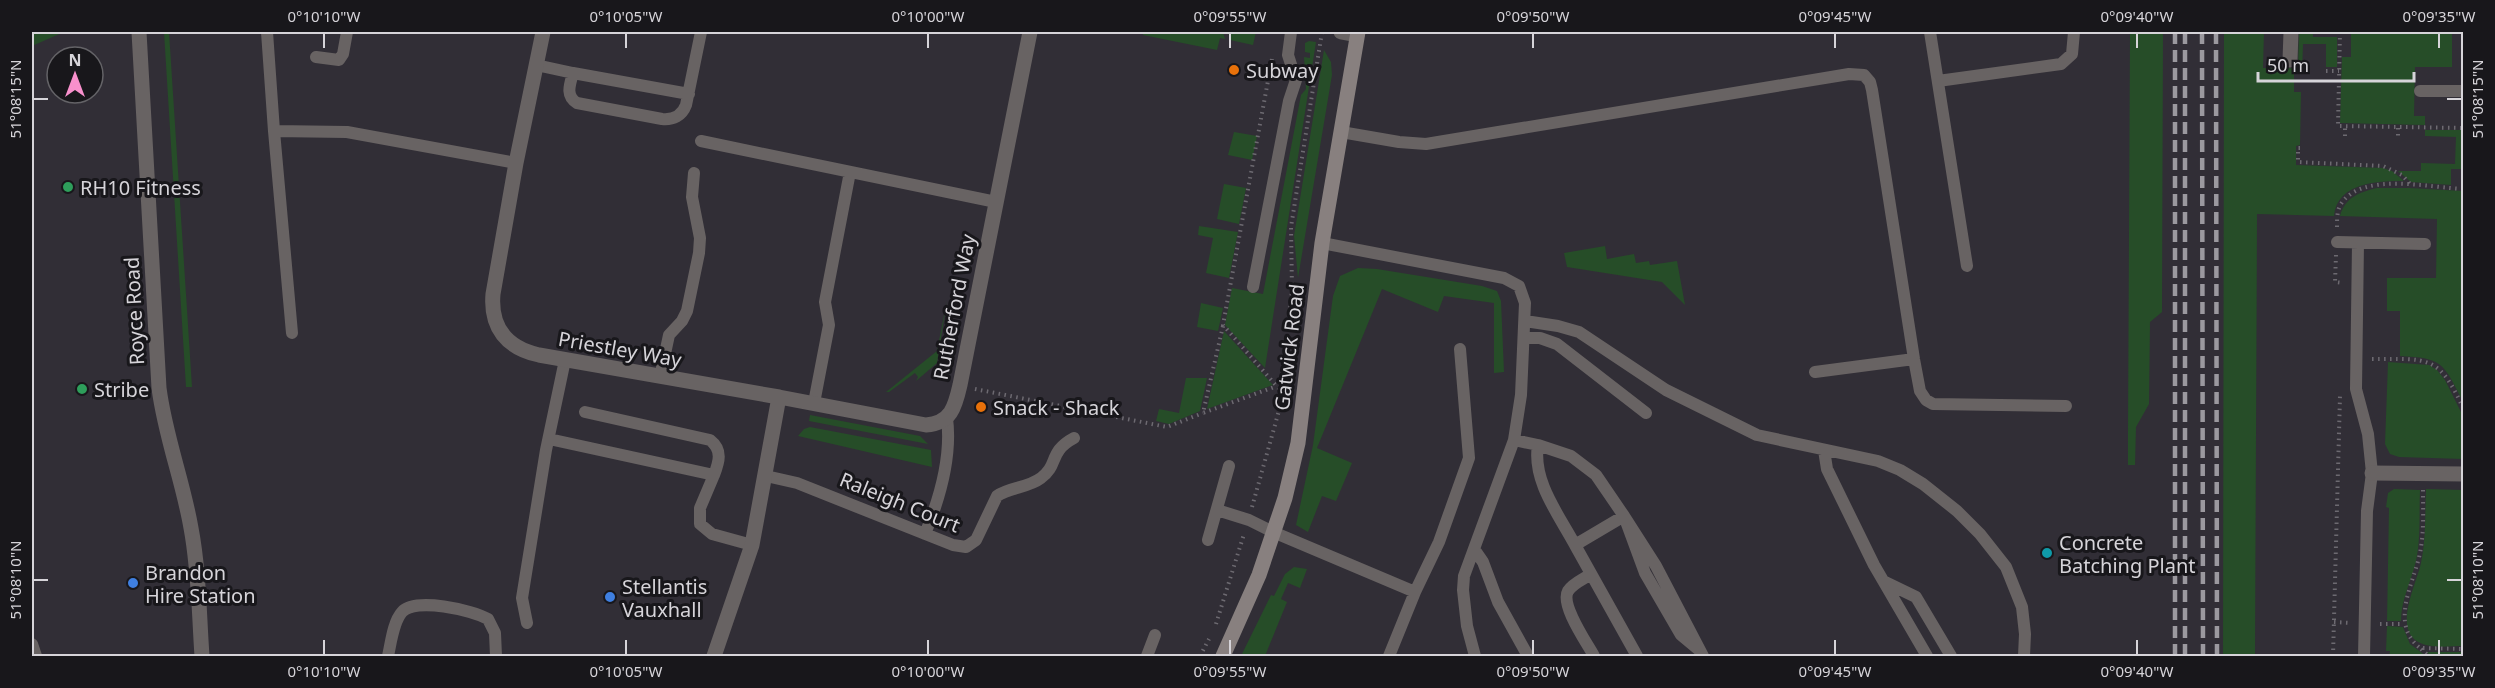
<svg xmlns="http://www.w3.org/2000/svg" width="2495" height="688" viewBox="0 0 2495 688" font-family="'Noto Sans',sans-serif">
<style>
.green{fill:#264d28}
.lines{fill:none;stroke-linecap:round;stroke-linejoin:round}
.path{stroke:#6d6a71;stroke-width:4;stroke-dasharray:1.5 4.5;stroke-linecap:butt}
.lane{stroke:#686363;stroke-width:12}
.street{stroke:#686363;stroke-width:15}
.secondary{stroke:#88807f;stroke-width:15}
.rail{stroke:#9b999f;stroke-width:4.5;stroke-dasharray:12 6;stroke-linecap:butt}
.ticks{fill:none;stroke:#d6d4d9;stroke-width:2}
.food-dot{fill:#e8710a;stroke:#18171b;stroke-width:2}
.leisure-dot{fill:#2e9e5b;stroke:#18171b;stroke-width:2}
.culture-dot{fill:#0f9aa8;stroke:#18171b;stroke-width:2}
.shop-dot{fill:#3f7fe0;stroke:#18171b;stroke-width:2}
.labels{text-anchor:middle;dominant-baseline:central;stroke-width:6;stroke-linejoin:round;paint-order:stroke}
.poi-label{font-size:20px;fill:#d6d4d9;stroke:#18171b;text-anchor:start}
.street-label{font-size:20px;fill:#d6d4d9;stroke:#18171b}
.neatline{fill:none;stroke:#d6d4d9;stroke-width:2}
.ticks-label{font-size:15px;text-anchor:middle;fill:#d6d4d9}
</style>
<rect width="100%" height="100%" fill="#312e36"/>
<path class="green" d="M32 32H64L32 46Z
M164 32H169L192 387H186Z
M1143 32H1223L1225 39 1220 38 1217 50 1143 35Z
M1228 32H1256L1253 45 1230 40Z
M2130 32H2163L2162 312 2150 322 2149 404 2136 427 2135 465H2128V432Z
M2224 32H2264L2263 68H2298L2299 32H2313V37H2337V67H2326V44H2303L2302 72H2294V92H2301L2300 145 2296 146V165L2383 168 2392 171 2404 181C2379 181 2337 182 2334 216L2257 214 2255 656H2223Z
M2351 32 2452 33V67H2415L2414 116H2425V125L2340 123 2342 57H2351Z
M1309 41 1316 42 1265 368 1225 325 1232 288 1263 294 1301 95 1306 89 1304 57 1310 58V53L1305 52V43Z
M1324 50 1331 62 1332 75 1298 278 1294 236Z
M2425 130H2463V169H2451V185L2411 182 2398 171H2421V163L2455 164 2456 137 2425 136Z
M1234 132 1257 136 1252 160 1228 155Z
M1224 184 1246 188 1239 224 1217 219Z
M2377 188H2409L2463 191 2464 396 2461 398C2443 362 2441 358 2400 356V311H2387V278H2436L2437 219 2340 216C2345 197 2360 192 2377 188Z
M1199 226 1238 232 1229 278 1206 273 1213 238 1198 235Z
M1605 246 1607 259 1634 254 1636 263 1649 261 1650 265 1677 261 1685 305 1662 282 1567 267 1564 253Z
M1358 268 1377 269 1482 286 1497 291 1501 301 1504 372 1494 373V303L1444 296 1438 312 1382 289 1317 448 1352 463 1336 501 1322 496 1308 532 1296 525 1313 445 1333 296 1340 276Z
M947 300 937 363 916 381 918 377 915 373 889 392H886L937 351Z
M1201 303 1223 308 1218 331 1197 327Z
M1224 331 1273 385 1207 409Z
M2388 362 2429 365 2437 370 2445 380 2463 416V459L2399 457 2390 454 2385 444Z
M1186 378H1207L1200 411 1169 424 1156 421 1159 409 1179 413Z
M810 415 920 436 928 444 809 421Z
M810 427 931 450 932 467 798 436 804 429Z
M2394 489 2420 490C2419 513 2421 538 2416 561 2411 582 2401 600 2401 621H2387L2389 508 2386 507 2388 493Z
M2426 489 2463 490V646C2452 646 2438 648 2426 645 2389 636 2416 586 2421 563 2426 539 2425 514 2426 489Z
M1294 567 1307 569 1300 588 1288 583 1281 599 1287 602 1265 656H1241L1271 595 1274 596 1285 574Z
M2387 626 2403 627 2410 644 2426 656H2389L2390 651H2386Z
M2426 652H2463V656H2432Z"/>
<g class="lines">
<path class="path" d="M2340 32 2338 126 2464 128
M1272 59 1223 325 1281 391
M2326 71H2339
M2398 128V137
M2345 136V127
M2300 148H2298V162L2383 166 2402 175 2411 185
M2337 227C2337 219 2337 210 2341 204 2362 171 2431 188 2464 189
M2336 255 2335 282 2343 283
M1223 326 1203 413 1277 386
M2372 359C2428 359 2439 354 2464 410
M975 389 1167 427 1203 413
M2423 490C2423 509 2424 528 2421 547 2417 579 2387 622 2420 648L2464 649
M1252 507 1280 407 1292 290 1291 227 1322 32
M2334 622 2351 623
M1216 624 1244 534
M2380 624H2404
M2421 649 2429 656
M1200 656 1209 639
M2333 656 2340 396"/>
<path class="lane" d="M267 32 274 131 347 132 516 163
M1930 32 1967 266
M316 57 339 60 343 54 347 32
M536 65 573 73C570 84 565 96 577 103L662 119C673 120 682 116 686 105L701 32
M573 73 689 94
M1938 81 2061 64 2072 54 2074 32
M2420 91H2464
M274 131 292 333
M1341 132 1399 142 1426 144 1849 74 1864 75 1870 82 1872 90 1914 359 1920 391 1926 400 1933 404 2066 406
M701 141 996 202
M2337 242 2425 244
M1322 243 1504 278 1519 286 1525 303 1521 395 1514 440 1464 576 1463 590 1467 626 1475 656
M2358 243 2356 389 2368 434 2372 473 2367 511 2364 656
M1253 287 1289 101 1296 80 1288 55 1291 32
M1525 321 1558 326 1579 332 1666 390 1757 435 1878 461 1900 470 1923 484 1957 511 1980 534 2006 567 2022 607 2025 634 2024 656
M1525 338H1540L1557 344 1646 413
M1815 372 1914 359
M660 377 669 335 682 321 687 311 699 253 700 238 692 197 694 173
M814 403 829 325 825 302 850 172
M549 439 714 475C719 462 723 450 710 440L585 412
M1514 440 1538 445C1532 481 1559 515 1575 545L1624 516 1656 566 1703 656
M1538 445 1571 456 1596 475 1624 516 1645 573 1681 635 1699 650
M1824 450 1827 469 1874 565 1927 656
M714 475 700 508V524L712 534 752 545
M766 476 797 483 953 545 966 547 976 540 997 496C1010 487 1028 488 1041 478 1059 465 1048 452 1074 438
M1217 510 1249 520 1273 532 1415 592
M925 534C940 498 952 457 947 418
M1208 540 1229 466
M1575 545 1637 656
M1474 549 1483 562 1498 602 1528 656
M1591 574C1584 579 1573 583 1568 591 1560 605 1587 643 1594 656
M1885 582 1916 597 1951 656
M527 623 522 598 546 450 565 360
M32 644 36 656
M388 656C391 643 393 622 402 612 415 597 472 610 488 619L495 633 496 656
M1147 656 1155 635
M1389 656 1415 592 1439 542 1469 458 1460 349"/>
<path class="street" d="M139 32 159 388C165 436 183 481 191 528 199 570 199 614 202 656
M543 32 516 163 493 294C490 328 507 348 539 355L779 397 752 545 714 656
M1341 32 1357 35
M2290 60 2291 32
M779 397 926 425C951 423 955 407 960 385L1030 32
M2372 473 2464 474"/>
<path class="secondary" d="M1223 656 1259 575 1285 498 1298 443 1322 243 1358 32"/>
<path class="rail" d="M2185 32V656
M2202 32 2203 656
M2216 32 2217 656
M2175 656V32"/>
</g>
<path class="ticks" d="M324 33V48M626 33V48M928 33V48M1230 33V48M1533 33V48M1835 33V48M2137 33V48M2439 33V48M33 99H48M2447 99H2462M33 580H48M2447 580H2462M324 640V655M626 640V655M928 640V655M1230 640V655M1533 640V655M1835 640V655M2137 640V655M2439 640V655"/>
<g class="food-dot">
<circle cx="1234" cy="70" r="6"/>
<circle cx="981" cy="407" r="6"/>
</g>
<g class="leisure-dot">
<circle cx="68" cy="187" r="6"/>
<circle cx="82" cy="389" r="6"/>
</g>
<circle class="culture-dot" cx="2047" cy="553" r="6"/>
<g class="shop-dot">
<circle cx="133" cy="583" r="6"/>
<circle cx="610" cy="597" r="6"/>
</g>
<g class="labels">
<g class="poi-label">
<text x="1246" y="70">Subway</text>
<text x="80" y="187">RH10 Fitness</text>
<text x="94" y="389">Stribe</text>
<text x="993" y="407">Snack - Shack</text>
<text x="2059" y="542">Concrete<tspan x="2059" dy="23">Batching Plant</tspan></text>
<text x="145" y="572">Brandon<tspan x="145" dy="23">Hire Station</tspan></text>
<text x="622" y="586">Stellantis<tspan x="622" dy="23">Vauxhall</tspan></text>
</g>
<g class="street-label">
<text transform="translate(954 307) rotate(-79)">Rutherford Way</text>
<text transform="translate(134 311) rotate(-93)">Royce Road</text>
<text transform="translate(1289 347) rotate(-83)">Gatwick Road</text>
<text transform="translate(620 349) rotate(10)">Priestley Way</text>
<text transform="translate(900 502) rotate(22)">Raleigh Court</text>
</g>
</g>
<rect width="2495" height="688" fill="none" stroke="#18171b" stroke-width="66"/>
<g transform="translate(75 75)"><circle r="28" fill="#18171b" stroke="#646367" stroke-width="1.5"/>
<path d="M0-4.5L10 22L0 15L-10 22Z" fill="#f890cc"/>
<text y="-9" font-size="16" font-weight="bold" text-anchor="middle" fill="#d6d4d9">N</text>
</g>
<path d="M2258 72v9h156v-9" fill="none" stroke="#d6d4d9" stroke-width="3"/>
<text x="2267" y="72" font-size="18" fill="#d6d4d9" stroke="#18171b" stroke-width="4.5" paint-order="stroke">50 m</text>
<rect x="33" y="33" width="2429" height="622" class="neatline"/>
<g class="ticks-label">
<text x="324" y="22">0°10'10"W</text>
<text x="626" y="22">0°10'05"W</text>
<text x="928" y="22">0°10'00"W</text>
<text x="1230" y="22">0°09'55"W</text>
<text x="1533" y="22">0°09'50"W</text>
<text x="1835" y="22">0°09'45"W</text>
<text x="2137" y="22">0°09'40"W</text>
<text x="2439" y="22">0°09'35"W</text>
<text transform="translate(16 99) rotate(-90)" y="5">51°08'15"N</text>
<text transform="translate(2478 99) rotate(-90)" y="5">51°08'15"N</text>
<text transform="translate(16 580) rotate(-90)" y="5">51°08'10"N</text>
<text transform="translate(2478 580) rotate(-90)" y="5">51°08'10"N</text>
<text x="324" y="677">0°10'10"W</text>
<text x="626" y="677">0°10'05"W</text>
<text x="928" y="677">0°10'00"W</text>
<text x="1230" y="677">0°09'55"W</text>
<text x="1533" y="677">0°09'50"W</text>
<text x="1835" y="677">0°09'45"W</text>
<text x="2137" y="677">0°09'40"W</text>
<text x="2439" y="677">0°09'35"W</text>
</g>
</svg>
